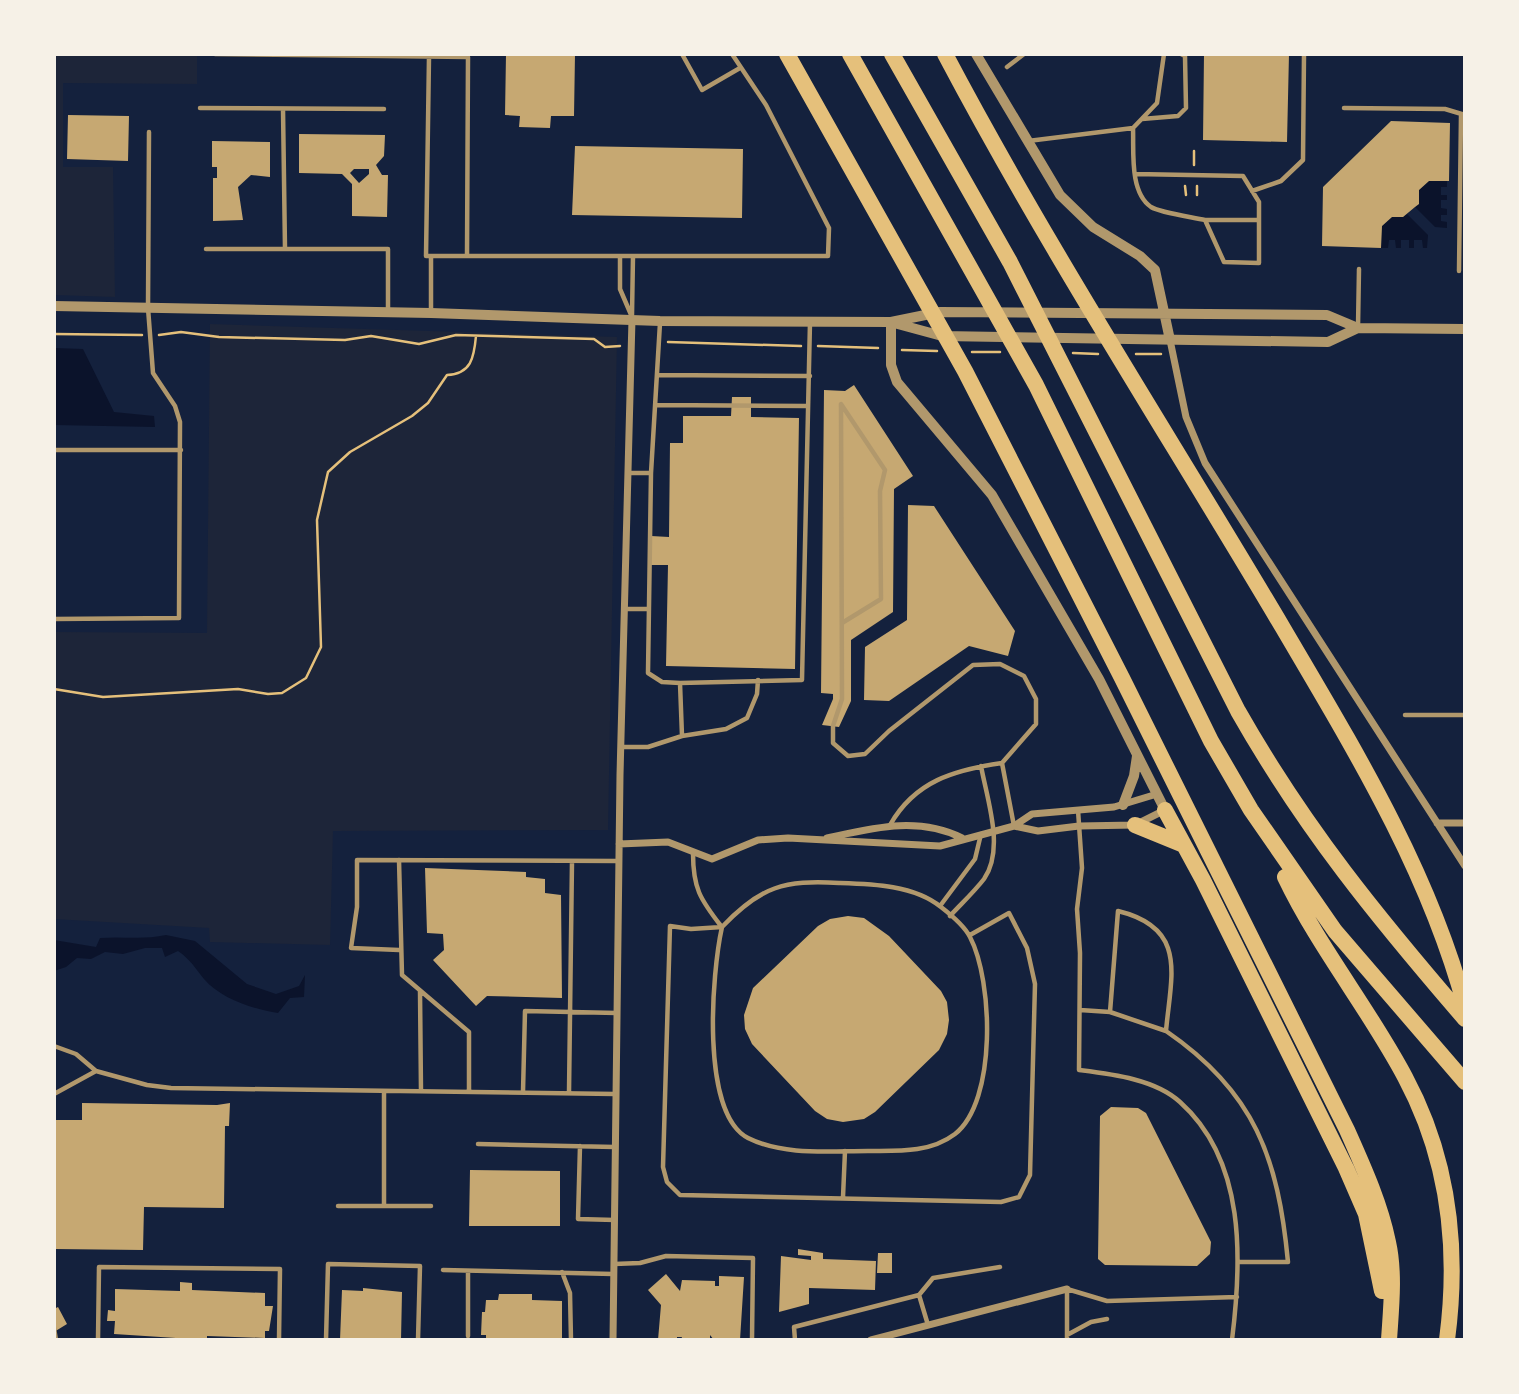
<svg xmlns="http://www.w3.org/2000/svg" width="1519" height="1394" viewBox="0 0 1519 1394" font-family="Quicksand,sans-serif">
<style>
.green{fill:#1d2539}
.water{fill:#0b132b}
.building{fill:#c6a872;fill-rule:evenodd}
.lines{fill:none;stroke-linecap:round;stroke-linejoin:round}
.path{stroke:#e5c07b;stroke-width:2.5}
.service{stroke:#b1986c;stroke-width:4.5}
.minor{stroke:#b1986c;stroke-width:7}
.tertiary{stroke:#b1986c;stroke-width:10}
.motorway{stroke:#e5c07b;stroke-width:16}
</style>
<rect width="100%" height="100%" fill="#14213d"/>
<path class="green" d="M54 54H197V84L63 83V167H113L115 297 54 295Z
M210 324 617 337 608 830 333 831 330 945 210 942 209 928 54 919V632L207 633Z"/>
<path class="water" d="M1429 181H1447V187H1441V195H1447V200H1441V208L1447 209V215H1441V221L1447 222V228L1435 227 1415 207 1419 203V190Z
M1407 214 1428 235 1427 248H1423L1422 240H1414V248H1409V240H1401V248H1396L1395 240H1389L1388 248H1381L1382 226 1392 217H1403Z
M54 348 83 349 114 412 154 416 155 427 54 425Z
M166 935 195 941 247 984 276 994 299 986 305 975 304 997 290 998 278 1013C253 1009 221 999 204 979 195 968 191 960 178 951L165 957 162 948H145L123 954 105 952 91 959 77 958 66 967 54 971V940L96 947 100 938C123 936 143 940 166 935Z"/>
<path class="building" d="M506 54H575L574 116H551L550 128 519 127 520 116 505 115Z
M1204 54H1289L1287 142 1203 140Z
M68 115 129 116 128 161 67 159Z
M1391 121 1450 123 1449 181H1429L1419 190V204L1415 207 1403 217H1392L1382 226 1381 248 1322 246 1323 187Z
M299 134 385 135 384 156 376 165 382 175H388L387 217 352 216V184L342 174 299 173ZM354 169H369V174L359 183 350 173Z
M212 141 270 142V177L251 175 238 187 243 220 213 221V178H217V167H212Z
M575 146 743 149 742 218 572 215Z
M854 385 913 476 894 489 893 612 851 640V701L839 727 822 725 833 699V694L821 693 824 390 845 391Z
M732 397H751V417L799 418 795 669 666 666 668 565H651V536L669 537 670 443H683V416H731Z
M908 505 934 506 1015 631 1008 656 969 646 889 701 864 700 865 647 907 620Z
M425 868 526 872V877L545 879V893L561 895 562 998 487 996 476 1006 433 960 444 950 443 934 427 933Z
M848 916 864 918 889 936 941 991 947 1002 949 1020 947 1034 939 1050 875 1112 864 1119 843 1122 827 1119 815 1111 752 1044 745 1029 744 1015 753 988 818 926 830 919Z
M82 1103 217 1105 230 1103 229 1126H225L224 1208 144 1207 143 1250 54 1249V1120H82Z
M1111 1107 1138 1108 1146 1113 1211 1242 1210 1254 1197 1266 1105 1265 1098 1259 1100 1116Z
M470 1170 560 1171V1226H469Z
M798 1249 823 1253V1259L876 1261 875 1290 809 1288V1304L779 1312 781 1256 811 1260V1256L798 1255Z
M878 1253H892V1273H877Z
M666 1274 680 1291 682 1280 715 1281V1286H719V1276L744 1277 740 1340H714L710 1335V1340H681L682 1337H677V1340H658L661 1305 648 1290Z
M180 1282 192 1283V1290L265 1293V1306H273L269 1331H265V1338L207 1336V1340L114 1334 115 1321H107L108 1310 115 1311V1289L180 1291Z
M363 1288 402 1292 401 1340H340L342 1290 363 1291Z
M499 1294H532V1300L562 1301V1340H486V1335H481L482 1312H485L486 1300H498Z
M58 1307 67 1324 54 1332V1309Z"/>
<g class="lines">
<path class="path" d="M1194 165V151
M1185 186 1186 195
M1197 186V195
M54 334 142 335
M159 335 181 332 219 337 345 340 371 336 419 344 456 335 594 339 605 347 620 346
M668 342 801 346
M818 346 878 348
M902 350 937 351
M972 352H1000
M1073 353 1098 354
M1136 354H1161
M54 689 103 697 238 689 268 694 282 693 306 678 321 647 317 520 328 472 350 452 412 416 428 403 447 375C471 374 474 358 476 336"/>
<path class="service" d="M215 54 468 57 467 256
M682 54 702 90 740 68
M429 57 426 256H828L829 228 766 105 732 54
M1007 67 1024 54
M200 108 384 109
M1344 108 1445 109 1465 115
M283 109 285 249
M1142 119 1178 116 1186 108 1185 56 1181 54
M1133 128C1134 150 1129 192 1151 207 1161 213 1192 217 1205 220L1224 262 1259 263V202L1243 176 1135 174
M1028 141 1133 128 1157 103 1164 54
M1252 191 1281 181 1303 160 1304 54
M1205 220H1259
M206 249H388V312
M431 256V311
M620 256V289L632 317
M1459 271 1461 115
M632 315 633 256
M660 323 651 473 648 673 662 682 680 683 802 680 810 322
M1358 327 1359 269
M658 375 810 376
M657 405 807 406
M54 450H181
M630 473H651
M625 609H648
M54 619 179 618 180 422 175 406 153 373 148 308 149 132
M842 623 881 599 880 491 885 470 841 404 842 699 833 726V743L848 756 865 754 889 731 973 665 1000 664 1024 676 1036 699V724L1002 763C954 770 915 781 890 825
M1405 715H1465
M682 736 726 729 747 718 757 694 758 680
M621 747H648L682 736 680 683
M1002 763 1014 826
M1078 810 1082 868 1077 909 1080 953 1079 1070C1111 1074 1155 1079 1180 1102 1246 1161 1242 1260 1232 1340
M693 853C693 888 700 899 721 926
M399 860 402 975 469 1032V1092
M940 906 975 859 981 834
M950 916C961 904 974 892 984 879 1005 849 987 799 981 766
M722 927C712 972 700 1113 748 1138 784 1156 829 1151 868 1151 898 1151 930 1153 955 1134 997 1101 993 981 970 937 965 927 950 914 941 907 914 885 872 884 839 883 784 880 761 886 722 927L691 929 670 926 663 1167 667 1182 680 1195 1001 1202 1019 1197 1030 1175 1035 984 1027 948 1009 913 970 935
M399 950 351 948 357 907V860L618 861
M420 991 421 1091
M1080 1010 1110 1012 1118 911C1188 928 1171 975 1166 1031 1255 1092 1278 1158 1288 1262H1240
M1110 1012 1166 1031
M54 1046 76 1054 96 1071 147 1085 171 1088 615 1094
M523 1092 525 1011 617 1013
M569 1093 572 861
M54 1094 96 1071
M478 1144 615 1147
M580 1146 578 1219 615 1220
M843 1197 845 1151
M338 1206H431
M384 1206V1091
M614 1264 640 1263 666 1256 753 1258 752 1340
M443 1270 613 1274
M468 1271V1336
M562 1272 570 1293 571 1340
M928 1325 919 1295 933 1278 1000 1267
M54 1328 56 1340
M1067 1335 1091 1322 1107 1319
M98 1340 99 1267 280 1269 279 1340
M326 1340 328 1264 420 1266 418 1340
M795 1340 794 1327 919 1295
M1067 1340V1289L1107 1301 1237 1297"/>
<path class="minor" d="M1170 340 1186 417 1205 463 1465 866
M1437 823H1465
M1014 826 1038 831 1079 826 1135 825 1165 810
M827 838C873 828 918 816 962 838
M619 844 668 842 712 859 758 840 788 838 940 846 1014 826 1032 814 1114 807 1157 794
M613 1340 620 775 632 319
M871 1340 1067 1289"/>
<path class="tertiary" d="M976 54 1060 195 1093 227 1140 256 1155 270 1170 340
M54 306 431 313 660 321 891 322 940 312 1327 315 1358 328 1465 329
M891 322V365L897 382 992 495 1099 679 1165 810
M894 323 942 336 1328 342 1358 328
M1123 805 1134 776 1137 756"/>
<path class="motorway" d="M787 54 965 371 1122 678 1347 1130C1363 1166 1380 1203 1388 1242 1395 1273 1391 1309 1389 1340
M850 54 1036 385 1211 741 1251 810 1335 931 1465 1082
M892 54 1010 262 1238 711C1305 829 1378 918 1465 1019
M945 54C1049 251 1170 437 1283 628 1354 749 1428 869 1465 1006
M1165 810 1203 880 1346 1168 1366 1214 1382 1291
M1135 825 1184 845
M1285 877C1319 948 1369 1009 1405 1077 1449 1159 1459 1249 1447 1340"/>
</g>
<rect width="1519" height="1394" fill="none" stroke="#f6f1e7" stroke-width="112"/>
</svg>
